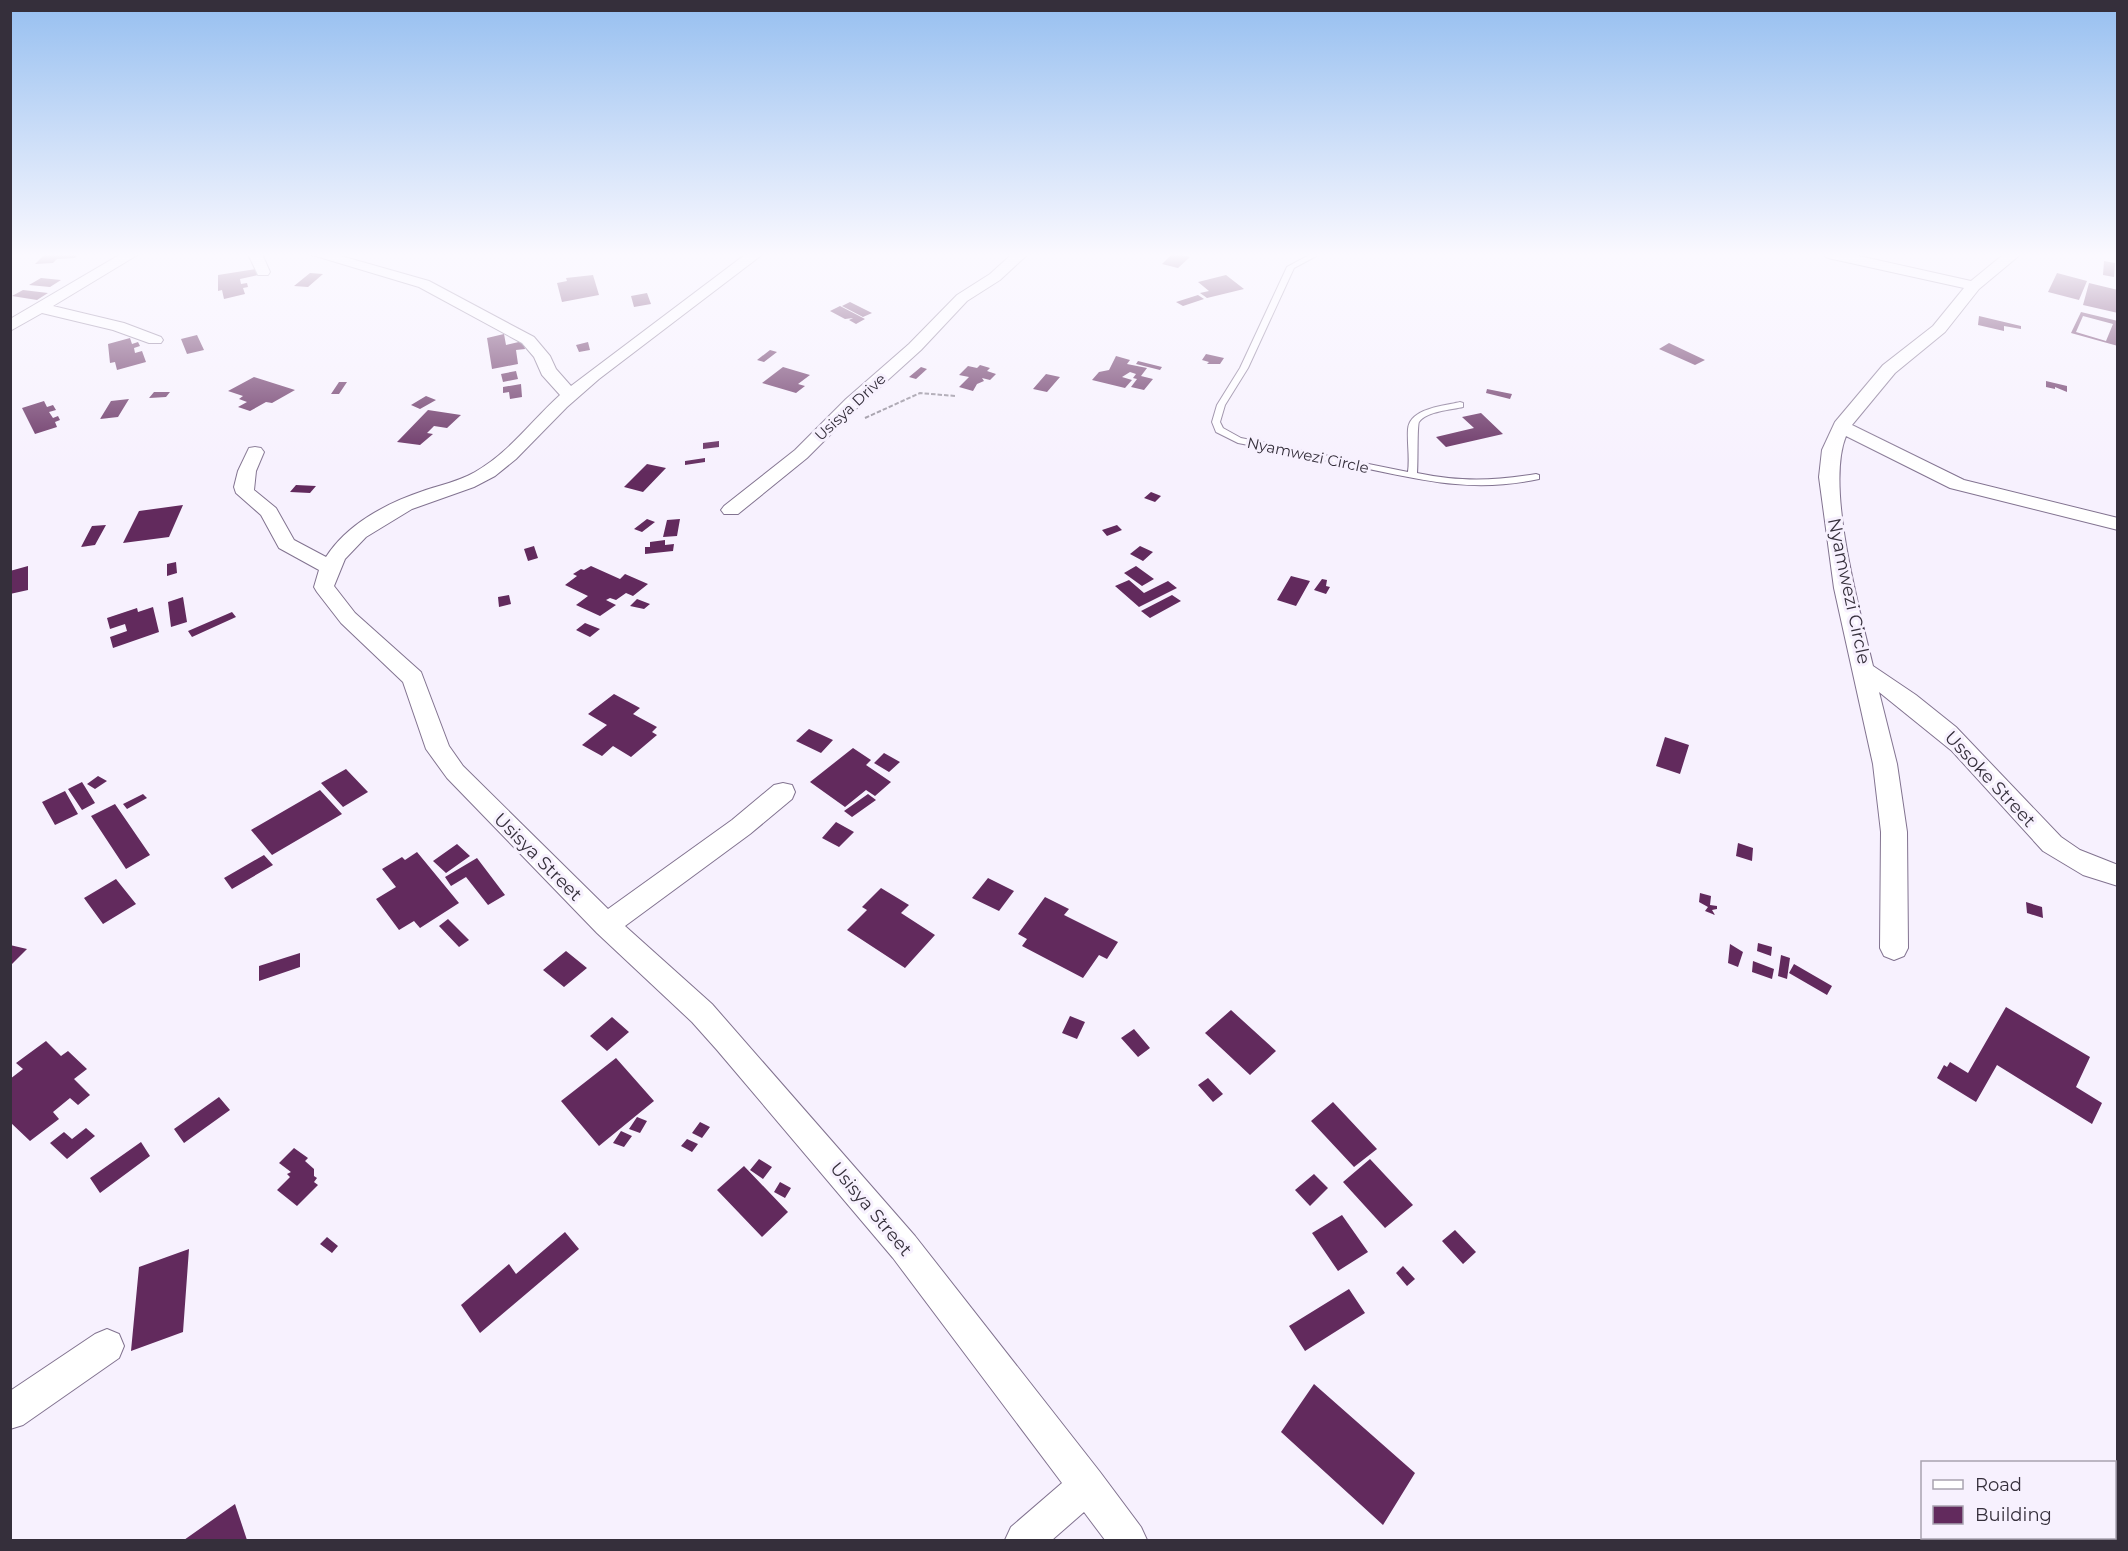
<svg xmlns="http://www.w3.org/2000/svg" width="2128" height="1551" viewBox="0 0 2128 1551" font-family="Montserrat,sans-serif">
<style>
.building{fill:#622a5d;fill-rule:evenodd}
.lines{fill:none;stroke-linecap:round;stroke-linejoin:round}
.lane-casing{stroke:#827390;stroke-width:2}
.street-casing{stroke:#827390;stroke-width:2}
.path{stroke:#8d8794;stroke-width:2;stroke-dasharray:4.5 2;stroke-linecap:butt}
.lane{fill:#fff;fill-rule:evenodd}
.street{fill:#fff;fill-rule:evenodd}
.labels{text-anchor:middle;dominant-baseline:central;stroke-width:6;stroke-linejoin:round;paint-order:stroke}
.far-street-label{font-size:15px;fill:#352f3b;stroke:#f7f1fe}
.street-label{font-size:18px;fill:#352f3b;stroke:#f7f1fe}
</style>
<rect width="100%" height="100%" fill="#f7f1fe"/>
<path class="building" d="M45 254H78L75 258 57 259 53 263 35 264Z
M1172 254H1180L1190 257 1178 268 1162 264Z
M2104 261 2115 263 2114 277 2103 275Z
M256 269 258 275 240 279 241 284 247 283 248 287 243 288 245 294 224 299 222 290 218 291V275Z
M310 273 323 274 308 287 294 286Z
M2057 273 2087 281 2079 300 2048 292Z
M593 275 599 295 562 302 557 283 567 281 566 278Z
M1226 275 1244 289 1207 298 1200 293 1209 291 1198 282Z
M41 278 61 280 50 287 29 285Z
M2089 283 2118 290V313L2083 305Z
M23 290 48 293 37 300 12 296Z
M647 293 651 304 634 307 631 296Z
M1198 295 1204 299 1183 306 1176 302Z
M850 302 872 313 863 317 842 306Z
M840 306 865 319 856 324 849 320 853 318 845 319 830 311Z
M2081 312 2118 321V346L2071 333ZM2083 316 2113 324 2106 341 2076 332Z
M1979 316 2021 326V329L2004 326V331L1978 325Z
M504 334 506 345 523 341 525 349 516 350 518 364 492 369 487 338Z
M197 335 204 350 187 354 181 339Z
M130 338 132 344 138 342 140 346 134 348 135 353 142 351 146 362 117 370 115 362 110 363 108 344Z
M588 342 590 350 579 352 576 345Z
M1669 343 1705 360 1695 365 1659 349Z
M770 350 777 352 764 362 757 360Z
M1206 354 1224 358 1220 364H1207L1209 362 1202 360Z
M1116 356 1130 360 1127 364 1147 368 1141 376 1153 379 1144 390 1131 387 1137 379 1133 378 1136 374 1130 372 1122 377 1132 380 1125 388 1092 380 1099 372 1109 370Z
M1138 361 1162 367 1160 370 1136 364Z
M980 365 990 368 987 371 996 374 990 380 982 378 984 381 977 384 973 391 959 387 969 377 959 375 968 366 977 368Z
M783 367 810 375 798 384 805 386 796 393 762 383Z
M921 367 927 369 916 379 909 377Z
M516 371 518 379 503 382 501 374Z
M1046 374 1060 377 1047 392 1033 389Z
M254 377 295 390 272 403 266 402 250 411 238 407 247 402 239 399 243 396 228 391Z
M2046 381 2067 386V392L2055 387V389L2046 387Z
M339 382H347L339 394H331Z
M521 384 522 397 510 399 509 392 503 393V387Z
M1487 389 1512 394 1510 399 1486 393Z
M154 392H170L166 397 149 398Z
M426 396 436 400 420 409 411 405Z
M129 399 118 417 100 419 111 401Z
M44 401 47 407 53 405 56 410 49 412 53 418 58 416 60 420 55 422 57 427 35 434 22 408Z
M428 410 461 415 447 428 434 426 427 433 433 434 420 445 397 442Z
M1481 413 1503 434 1446 447 1436 437 1474 428 1462 417Z
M719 441V447L703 449V443Z
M705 458V462L685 465V461Z
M647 464 666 468 643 492 624 487Z
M296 485 316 486 310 493 290 492Z
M1151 492 1161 496 1155 502 1144 498Z
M183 505 169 537 123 543 139 511Z
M647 519 655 522 642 532 634 529Z
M680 519 677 536 663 537 667 520Z
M106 525 95 545 81 547 92 526Z
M1117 525 1122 530 1107 536 1102 530Z
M665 540V545L674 544 673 551 645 554V547H650V542Z
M534 546 538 558 528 561 524 549Z
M1140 546 1153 552 1143 561 1130 554Z
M176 562 177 573 167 576V564Z
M28 566V590L10 594V571Z
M591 566 620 579 625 574 648 584 633 596 626 593 616 600 610 598 606 600 616 605 600 616 576 605 588 596 565 585 577 576 573 574 581 569 584 570Z
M1136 566 1154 579 1142 586 1124 573Z
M1291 576 1310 581 1296 606 1277 600Z
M1322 579 1327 580 1326 586 1330 587 1326 594 1314 590Z
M1129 580 1144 593 1168 581 1177 588 1139 607 1115 586Z
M509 595 511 604 499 607 498 597Z
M1172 595 1181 601 1150 618 1141 611Z
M183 597 187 622 171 627 168 602Z
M637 599 650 604 644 609 630 606Z
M153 607 159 632 113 648 110 637 127 631 125 624 110 629 107 618 137 608 138 612Z
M232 612 236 617 192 637 188 631Z
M585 623 600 629 590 637 576 630Z
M614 694 640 708 633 714 657 727 652 732 657 735 631 757 613 746 602 756 582 745 607 725 588 714Z
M809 729 833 740 821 753 796 741Z
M1665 737 1689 745 1680 774 1656 766Z
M853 748 871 760 866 765 891 782 875 796 866 790 845 807 810 782Z
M884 753 900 762 889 772 874 763Z
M346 769 368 792 343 807 321 783Z
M98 776 107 781 95 789 87 784Z
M82 782 95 803 82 810 68 789Z
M320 790 342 814 272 855 251 830Z
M65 791 78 814 55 825 42 802Z
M143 794 147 798 127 809 123 804Z
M868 794 876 800 852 817 844 811Z
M115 804 150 855 126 869 91 816Z
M836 822 854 832 839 847 822 838Z
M1738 843 1753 848 1752 861 1736 856Z
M457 844 470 856 446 873 433 861Z
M417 852 459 903 420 928 414 921 399 930 376 899 396 887 382 869 402 857 405 860Z
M264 855 273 865 232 889 224 878Z
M477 858 505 895 488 905 466 877 451 886 445 877Z
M988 878 1014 891 999 911 972 898Z
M116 879 136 904 103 924 84 898Z
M881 888 909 905 901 913 935 935 905 968 847 930 867 910 862 907Z
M1700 893 1711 896 1710 905 1717 906V909L1712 910 1715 915 1705 911 1708 907 1699 902Z
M1045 897 1069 909 1064 915 1118 942 1107 959 1099 955 1083 978 1022 946 1027 939 1018 934Z
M2026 902 2042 907 2043 918 2027 913Z
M448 919 469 940 459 947 439 926Z
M1758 943 1772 947 1771 956 1757 951Z
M1730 944 1743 952 1738 967 1728 963Z
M10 945 27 949 10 966Z
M566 951 587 968 564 987 543 970Z
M300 953V967L259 981V966Z
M1781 955 1790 958 1787 979 1778 976Z
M1753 961 1774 969 1772 979 1752 972Z
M1794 964 1832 986 1827 995 1789 973Z
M2006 1007 2090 1057 2076 1087 2102 1103 2092 1124 1997 1065 1976 1102 1937 1078 1944 1065 1947 1067 1950 1062 1968 1073Z
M1231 1010 1276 1051 1250 1075 1205 1033Z
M1070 1016 1085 1022 1077 1039 1062 1033Z
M612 1017 629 1032 607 1051 590 1036Z
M1134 1029 1150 1048 1138 1057 1121 1038Z
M46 1041 61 1056 68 1051 87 1069 74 1079 90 1095 78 1105 70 1098 53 1112 59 1119 30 1141 10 1122V1079L23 1069 16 1063Z
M616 1058 654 1101 599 1146 561 1101Z
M1208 1078 1223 1094 1213 1102 1198 1085Z
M219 1097 230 1110 184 1143 174 1129Z
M1333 1102 1377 1149 1354 1167 1311 1121Z
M637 1117 647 1121 640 1133 629 1129Z
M700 1122 710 1127 702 1138 692 1133Z
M86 1128 95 1136 67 1159 50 1143 64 1132 72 1139Z
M621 1131 632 1136 624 1147 613 1143Z
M687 1139 698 1144 692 1152 681 1146Z
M141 1142 150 1156 100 1193 90 1178Z
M294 1148 308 1158 305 1161 314 1169V1176L317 1178 314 1182 318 1185 297 1206 277 1190 290 1177 287 1174 291 1172 279 1163Z
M759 1159 772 1167 763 1179 750 1170Z
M1370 1159 1413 1205 1385 1228 1343 1182Z
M744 1166 788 1212 762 1237 717 1190Z
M1314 1174 1328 1188 1310 1206 1295 1190Z
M780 1182 791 1188 785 1198 774 1192Z
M1342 1215 1368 1252 1338 1271 1312 1233Z
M1455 1230 1476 1252 1463 1264 1442 1241Z
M565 1232 579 1249 480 1333 461 1305 509 1264 516 1274Z
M327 1237 338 1246 332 1253 320 1244Z
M189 1249 183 1332 131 1351 139 1267Z
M1403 1266 1415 1279 1407 1286 1396 1273Z
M1349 1289 1365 1313 1305 1351 1289 1326Z
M1314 1384 1415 1473 1383 1525 1281 1432Z
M235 1504 247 1540H184Z"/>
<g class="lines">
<g class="lane-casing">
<path id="lane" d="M1311 254H1320L1294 268 1248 368 1225 405 1220 422 1223 428 1241 438 1408 472C1410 457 1407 443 1408 429 1410 408 1444 406 1460 402L1463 403V407C1451 410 1427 411 1419 422 1417 425 1418 465 1417 473 1461 482 1492 481 1536 474L1539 475V479C1475 493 1426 481 1364 468 1322 460 1280 451 1238 443L1216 432 1212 422 1217 405 1240 368 1287 267Z"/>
</g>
<g class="street-casing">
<path id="street" d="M121 254H139L53 306 124 323 161 337 163 340 161 343H149L113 330 42 313 10 331V319Z
M248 254H262L270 272 268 275H258Z
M309 254H334L429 281 534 337 550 356 556 369 571 386 746 254H763L599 379 567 407 516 459 495 476 474 487 412 509 366 537 345 559 334 586 355 613 421 672 449 746 463 766 608 909 732 820 774 785 783 783 792 785 795 792 792 799 750 834 625 926 712 1004 915 1236 1100 1472 1141 1527 1147 1540H1105L1084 1512 1052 1540H1005L1011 1527 1062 1483 893 1258 717 1050 692 1022 597 933 447 778 426 749 403 682 341 623 317 592 314 587 319 570 279 548 261 515 236 493 234 487 238 471 249 448 255 447 261 448 264 452 256 471 254 490 276 508 294 540 326 557C347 524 387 503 423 491 441 485 459 481 475 472 509 453 532 420 560 395L542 375 534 357 522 343 419 287Z
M1012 254H1028L1000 280 967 301 921 350 858 407 807 458 738 514H724L721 510 724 506 795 450 846 399 909 344 957 295 990 274Z
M1821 254H1850L1971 281 2004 254H2021L1979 289 1945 332 1895 373 1852 425 1964 480 2118 518V530L1950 488 1846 436C1825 487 1860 611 1873 666L1916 695 1956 727 2061 837 2080 850 2118 865V886L2083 875 2043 851 1952 751 1879 692 1897 764 1907 832 1908 948 1904 956 1894 960 1884 956 1880 948 1881 832 1873 764 1834 588 1819 477 1822 450 1835 422 1883 365 1933 326 1964 288 1828 258Z
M107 1329 119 1334 124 1346 119 1358 23 1425 10 1429V1391L95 1334Z"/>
</g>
<path class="path" d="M865 418 920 393 955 396"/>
<use href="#lane" class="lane"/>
<use href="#street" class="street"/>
</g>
<linearGradient id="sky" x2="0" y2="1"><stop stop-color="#96bff0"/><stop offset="0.54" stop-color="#fbf9ff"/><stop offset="1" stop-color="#fbf9ff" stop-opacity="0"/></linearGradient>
<rect width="2128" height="472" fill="url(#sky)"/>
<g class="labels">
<g class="far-street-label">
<text transform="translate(850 407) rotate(-43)">Usisya Drive</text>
<text transform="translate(1308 455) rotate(12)">Nyamwezi Circle</text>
</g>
<g class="street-label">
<text transform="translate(1849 591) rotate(78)">Nyamwezi Circle</text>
<text transform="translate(1990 779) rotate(47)">Ussoke Street</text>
<text transform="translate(538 857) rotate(45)">Usisya Street</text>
<text transform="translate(871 1209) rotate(50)">Usisya Street</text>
</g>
</g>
<rect width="2128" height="1551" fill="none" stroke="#352f3b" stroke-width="24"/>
<rect x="1921" y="1461" width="195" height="78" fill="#f7f1fe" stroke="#a9a3b0" stroke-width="1.5"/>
<rect x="1933" y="1480" width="30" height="9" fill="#ffffff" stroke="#a9a3b0" stroke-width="1.5"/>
<text x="1975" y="1491" font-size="18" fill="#352f3b">Road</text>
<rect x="1933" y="1506" width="30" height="18" fill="#622a5d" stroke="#a9a3b0" stroke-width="1.5"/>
<text x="1975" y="1521" font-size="18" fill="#352f3b">Building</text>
</svg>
